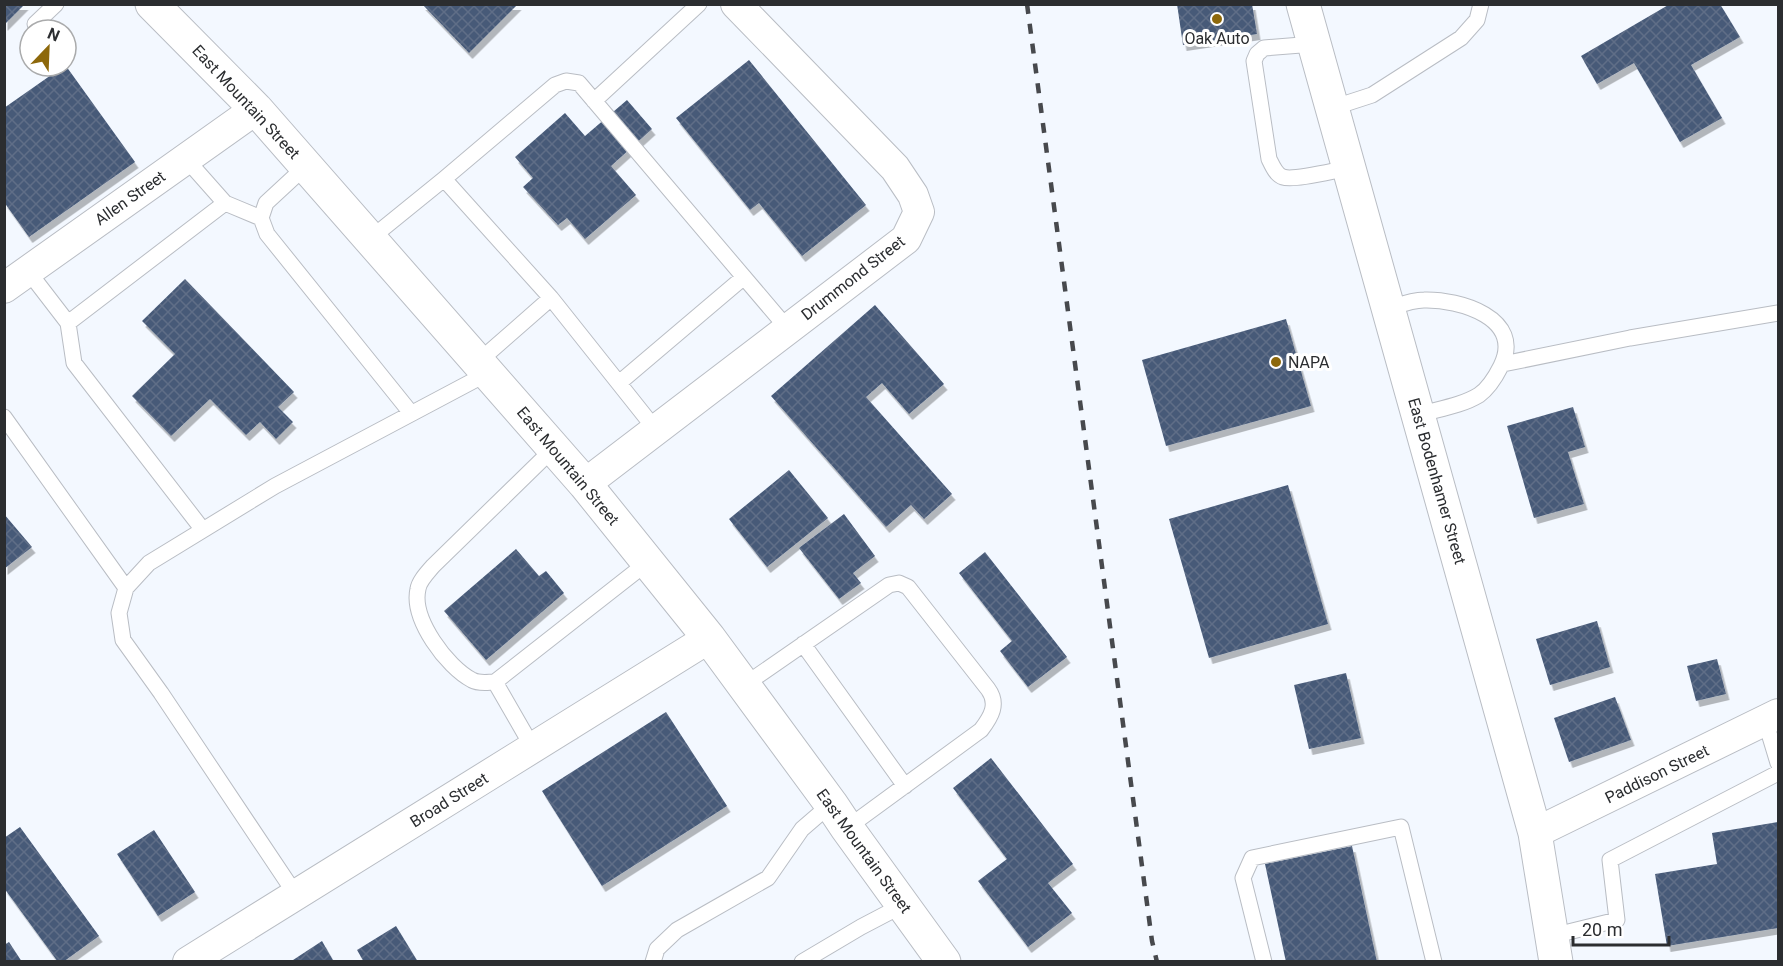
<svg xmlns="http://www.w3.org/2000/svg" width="1783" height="966" viewBox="0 0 1783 966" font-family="Roboto,sans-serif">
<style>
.building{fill:url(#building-cross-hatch);filter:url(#shadow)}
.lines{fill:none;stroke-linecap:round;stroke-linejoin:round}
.service-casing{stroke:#b9bdc4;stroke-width:17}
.minor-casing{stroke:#b9bdc4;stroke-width:32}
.primary-casing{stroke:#b9bdc4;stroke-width:35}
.service{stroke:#fff;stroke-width:15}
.minor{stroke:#fff;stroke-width:30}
.primary{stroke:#fff;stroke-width:33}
.rail{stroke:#47494d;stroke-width:4.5;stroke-dasharray:10 10;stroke-linecap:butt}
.poi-dot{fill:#8d680b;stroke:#fff;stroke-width:2}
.labels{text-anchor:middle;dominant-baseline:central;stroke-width:6;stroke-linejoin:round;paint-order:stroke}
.poi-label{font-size:16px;fill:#2b2d30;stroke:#fff}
.street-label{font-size:16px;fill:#2b2d30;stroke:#fff}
</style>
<defs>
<pattern id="building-cross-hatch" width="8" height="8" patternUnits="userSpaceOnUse" patternTransform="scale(1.5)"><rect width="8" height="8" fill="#475a78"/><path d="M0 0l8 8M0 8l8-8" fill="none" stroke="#5f6e87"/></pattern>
<filter id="shadow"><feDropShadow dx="3.5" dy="6" stdDeviation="0" flood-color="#0004"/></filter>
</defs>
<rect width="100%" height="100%" fill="#f3f8ff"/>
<path class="building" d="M4 4H25L4 25Z
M422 4H518L469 53Z
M1177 4H1252L1257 34 1183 45Z
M1670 4H1720L1740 37 1691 65 1722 118 1680 142 1634 63 1597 84 1581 56Z
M749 60 866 205 802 256 759 203 750 210 676 118Z
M64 66H66L135 162 29 237 4 202V108Z
M627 100 652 129 611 166 636 195 585 239 567 218 558 225 523 187 533 178 515 157 565 113 585 136Z
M185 279 294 392 278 407 293 422 276 439 260 422 246 435 210 399 171 436 132 396 175 354 142 321Z
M875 305 944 384 909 414 882 383 866 397 952 494 924 519 911 505 886 527 771 396Z
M1286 319 1311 406 1166 446 1142 360Z
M1573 407 1585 447 1568 452 1584 504 1534 518 1507 426Z
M789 470 828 518 767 567 729 519Z
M1288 485 1328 624 1209 658 1169 519Z
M4 514 32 547 4 569Z
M844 514 875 556 853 573 861 583 839 599 799 548Z
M516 549 539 576 546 571 564 593 486 660 444 611Z
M985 552 1067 657 1028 687 1000 651 1012 641 959 573Z
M1597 621 1610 667 1550 685 1536 639Z
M1717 659 1726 694 1696 701 1687 666Z
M1346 673 1361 738 1309 749 1294 685Z
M1615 697 1631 740 1569 762 1554 718Z
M666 712 727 806 602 886 542 791Z
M991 758 1073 864 1048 883 1072 913 1028 947 978 881 1007 859 953 788Z
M1778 822V928L1667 946 1655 874 1717 864 1712 833Z
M20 827 99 936 63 962H58L4 888V838Z
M154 830 195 892 158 916 117 854Z
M1352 846 1377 962H1286L1265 864Z
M396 926 418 962H364L357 950Z
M322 941 334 962H290Z
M9 942 22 962H4V945Z"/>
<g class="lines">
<g class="service-casing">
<path id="service" d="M35 24 56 4
M1314 44 1264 48 1257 54 1254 61 1269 159C1272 165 1276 175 1283 177 1293 181 1336 170 1349 168
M594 101 699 4
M1332 108 1372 95 1461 38 1477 20 1481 4
M186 159 225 203 261 218
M306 166 266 203 261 218 267 234 411 413
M444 179 551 298 656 430
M370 239 444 179 555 85 566 81 579 83 788 329
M28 271 68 323 225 203
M1388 309C1400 305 1411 300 1424 300 1459 299 1525 318 1501 366 1496 376 1489 388 1479 395 1461 406 1438 409 1418 415
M68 323 74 363 203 530
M478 362 551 298
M1503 364 1630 338 1778 313
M619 383 744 277
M4 417 126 588
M554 448 433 566C428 572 419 581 418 589 411 619 447 667 472 680 479 684 488 682 495 682L648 562
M803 644 905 786
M495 682 533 748
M743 686 889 585 899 583 908 587 988 689C999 704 991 717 981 730L847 828
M1765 720 1778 763
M296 895 161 693 123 640 119 613 126 588 149 563 275 486 488 373
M1552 936 1617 920 1610 860 1778 773
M653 962 657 949 677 930 768 878 802 829 831 804
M802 962 861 927 903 905
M1264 962 1243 878 1252 858 1401 827 1434 962"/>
</g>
<g class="minor-casing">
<path id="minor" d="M4 288 256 109
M585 484 906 239 919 212 913 195 895 168 736 4
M1535 833 1778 714
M188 962 709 638"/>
</g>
<g class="primary-casing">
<path id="primary" d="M152 4 256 109 585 484 709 638 831 804 847 828 944 962
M1303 4 1535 833 1556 962"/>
</g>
<use href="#service" class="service"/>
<use href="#minor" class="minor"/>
<use href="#primary" class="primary"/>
<path class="rail" d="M1027 4 1152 941 1157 962"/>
</g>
<g class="poi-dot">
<circle cx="1217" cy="19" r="6"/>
<circle cx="1276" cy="362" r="6"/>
</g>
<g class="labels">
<g class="poi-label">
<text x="1217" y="38">Oak Auto</text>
<text x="1288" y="362" text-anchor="start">NAPA</text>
</g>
<g class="street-label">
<text transform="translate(246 102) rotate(47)">East Mountain Street</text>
<text transform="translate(130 198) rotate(-35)">Allen Street</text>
<text transform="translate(853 278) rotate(-38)">Drummond Street</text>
<text transform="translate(568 466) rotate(50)">East Mountain Street</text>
<text transform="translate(1437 481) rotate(74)">East Bodenhamer Street</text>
<text transform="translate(1657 774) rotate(-26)">Paddison Street</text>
<text transform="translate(449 800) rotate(-32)">Broad Street</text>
<text transform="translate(864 851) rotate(54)">East Mountain Street</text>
</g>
</g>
<rect width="1783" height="966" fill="none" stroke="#2b2d30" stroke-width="12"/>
<g transform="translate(48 48) rotate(23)"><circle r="28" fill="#ffffff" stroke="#aaabac" stroke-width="1.5"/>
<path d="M0-4.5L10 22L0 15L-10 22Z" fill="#8d680b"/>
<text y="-9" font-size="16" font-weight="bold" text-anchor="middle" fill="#2b2d30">N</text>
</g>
<path d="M1573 936v9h96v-9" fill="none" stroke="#2b2d30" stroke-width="3"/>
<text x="1582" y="936" font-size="18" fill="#2b2d30" stroke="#ffffff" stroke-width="4.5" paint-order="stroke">20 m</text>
</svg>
